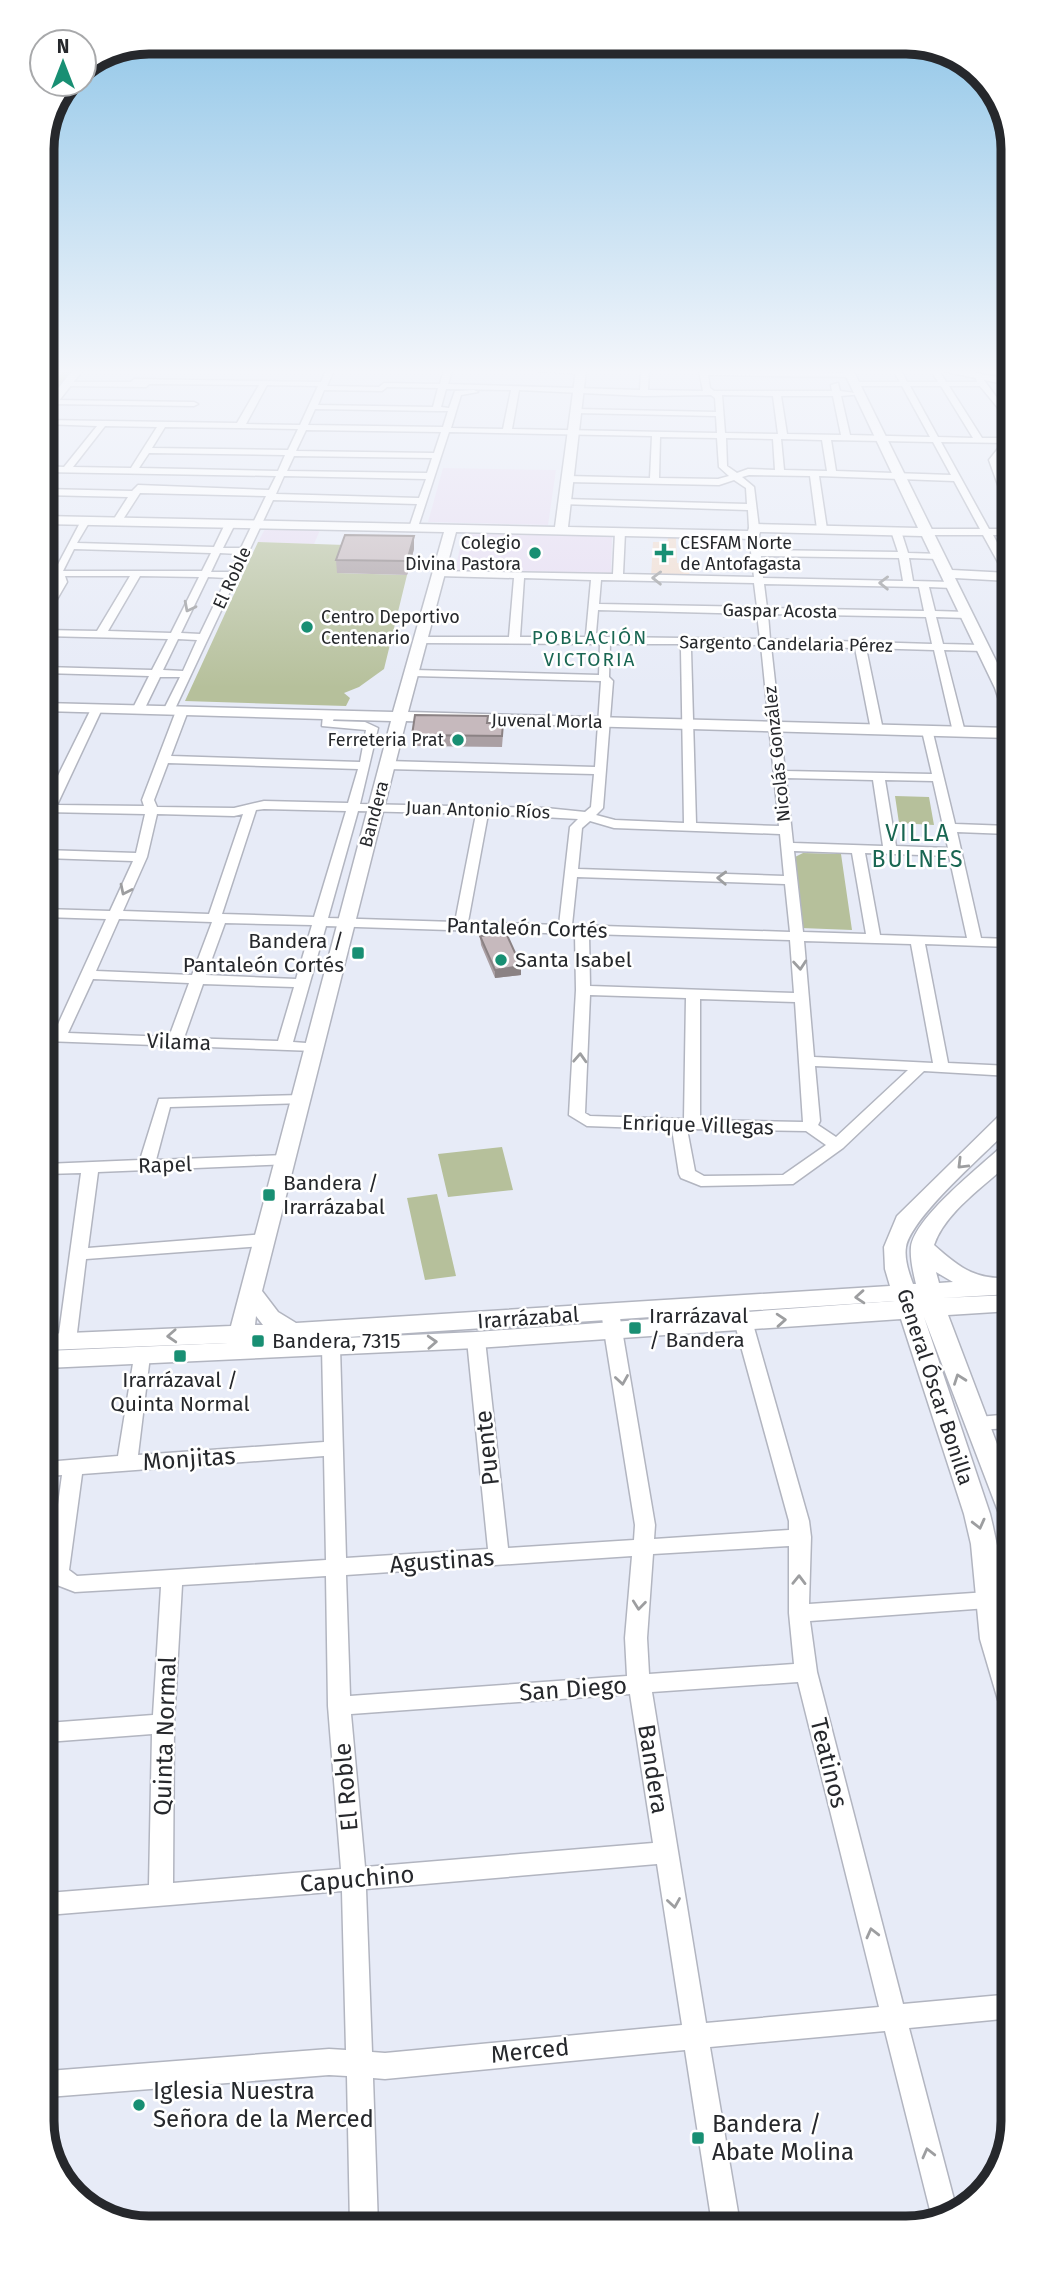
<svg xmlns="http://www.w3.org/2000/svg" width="1055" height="2270" viewBox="0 0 1055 2270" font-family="'Fira Sans',sans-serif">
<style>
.education{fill:#e7ddf2}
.medical{fill:#f2ddcf}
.green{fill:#b6c09b}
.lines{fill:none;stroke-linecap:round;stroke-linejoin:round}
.street-casing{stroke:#b2b5c0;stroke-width:3}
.secondary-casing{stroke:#b2b5c0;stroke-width:3}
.street{fill:#fff;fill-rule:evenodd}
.secondary{fill:#fff;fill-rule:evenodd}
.wall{fill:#aa9fa3}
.shaded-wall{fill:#8b8284}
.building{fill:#c6b9bd;stroke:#8b8284;stroke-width:2}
.oneway{stroke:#9d9ea0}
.poi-dot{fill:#188f73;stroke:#fff;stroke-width:2.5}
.labels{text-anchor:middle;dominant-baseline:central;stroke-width:5;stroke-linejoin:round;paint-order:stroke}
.far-poi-label{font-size:18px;fill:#26282c;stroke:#fff;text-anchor:end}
.far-street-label{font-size:18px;fill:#26282c;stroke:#fff}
.far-neighbourhood-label{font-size:19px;letter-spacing:2px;fill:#196652;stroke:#fff}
.street-label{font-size:21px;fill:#26282c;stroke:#fff}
.poi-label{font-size:21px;fill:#26282c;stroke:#fff;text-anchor:start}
.neighbourhood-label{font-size:23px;letter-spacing:2px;fill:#196652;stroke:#fff}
.near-street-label{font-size:24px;fill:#26282c;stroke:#fff}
.near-poi-label{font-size:24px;fill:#26282c;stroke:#fff;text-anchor:start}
.rim{fill:none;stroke:#26282c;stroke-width:9}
</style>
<rect width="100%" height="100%" fill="#e7ebf7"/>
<path class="education" d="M443 468 556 470 548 525 428 522Z
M265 529 320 530 314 544 258 542Z
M470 533 612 536 611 573 455 570 463 535Z"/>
<path class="medical" d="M668 538H676L677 563 688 564 690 577H651L653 542H667Z"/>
<path class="green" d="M43 370H74L43 407Z
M258 542 345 545 337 573 407 575 384 669 359 687 344 693 350 698 346 706 185 701Z
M895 796 929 797 934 825 899 823Z
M803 853 841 854 852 930 801 928 795 857Z
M502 1147 513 1190 448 1197 438 1154Z
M437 1194 456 1276 425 1280 407 1198Z"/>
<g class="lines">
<g class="street-casing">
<path id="street" d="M326 370H334L327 386 379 387 384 383 440 384 444 370H452L448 384 640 390 641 370H649L648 390 703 391 699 370 850 373 853 377 708 375 710 388 714 391H832L831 385 838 383 840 391 863 394 841 396 850 435 930 437 902 386H855L851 384 855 382H900L893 370H901L907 382H938L931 370H939L946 382H977L975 376H981L1008 413V420L980 386H949L982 438H1008V443L941 442 989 529H1008V535H993L1008 563 1009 576 1004 573 983 535H926L921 532 926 529H980L954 481 819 476 827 529 822 532 817 529 810 476 749 475 742 477 754 487 759 528 754 531 749 528 748 510 561 504V500L564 499 747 504 746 488 734 480 719 485 567 482 563 479 567 476 650 478 652 436 449 432 417 530 409 528 417 504 273 500 173 713 163 711 180 677H160L144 710 138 713 132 710 149 676 44 673V667L152 670 168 639 44 636V630L97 631 130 576H65L67 582 49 613 44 616 43 605 57 582 56 577 43 579V573L54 572 82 519 90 521 77 543 214 547 225 524 230 521 235 524 223 548H241L266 496 140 493 120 524 117 525 112 522 128 497 43 495V489L132 491 138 485 269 490 276 476 43 472V466L64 467 97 426 43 424V420L237 423 259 385 149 384 146 387 67 386 64 382H131L134 379 321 382ZM267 385 318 386 300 425 246 424ZM910 386H941L973 438 938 437ZM387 387 438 388 433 407 318 405 324 390 382 391ZM446 389 511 390 503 429 451 428 461 395 478 392 474 390 455 391 449 408 441 407ZM519 390 644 396 711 395 715 398 716 412 576 409 572 411 576 413 716 416 717 433 512 429ZM722 395 773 396 778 434 725 433ZM781 396H833L841 435 787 434ZM315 409 436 411H448L443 427 308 425ZM105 426 157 427 131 468 73 467ZM165 427 298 429 288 450 152 448ZM306 430 441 432 434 453 296 451ZM660 437 717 438 719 467 729 476 718 479 659 478ZM726 438 773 439 775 470 748 469 737 473 727 466ZM781 439 822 440 827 471 784 470ZM831 440 933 442 951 475 836 471ZM149 453 285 455 278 471 139 468ZM294 456 432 458 427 473 287 471ZM284 476 426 479 419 498 276 494ZM74 549 211 553 202 571H63ZM220 553 238 554 230 572H211ZM140 576 199 577 171 633 108 631ZM208 577 227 578 200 634 181 633ZM178 639 197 640 183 671 163 670Z
M536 370H583L584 371 580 373 540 372Z
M53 400 194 402 198 404 194 406 50 404Z
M620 529 625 532 623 574 754 577 749 535 754 532 759 535 760 550 898 552 891 531 896 528 901 531 908 553 941 554V558L938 559 909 558 913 581 952 582 957 585 952 588 929 587 935 611 967 612 972 615 967 618 936 617 943 644 983 645 988 648 983 651 944 650 965 732 963 734 953 732 934 650 866 648 883 730 877 733 871 730 855 648 771 646 785 771 932 774 922 731 932 729 955 824 1009 826V834L957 832 981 938 1010 939V947L925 944 948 1063 1010 1066V1076L924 1071 843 1148 793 1184 701 1186 681 1178 679 1174 672 1129 587 1126 569 1115 576 990 575 934 326 926 293 1042 319 1044 321 1047 314 1051 45 1041V1033H54L106 919 44 917V909L110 911 133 861 44 858V850L136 853 145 814 44 812V804L92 707 102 709 57 805 144 806 142 800 176 711 182 708 188 711 171 756 360 762 366 730 322 726 323 715 329 712 335 715 333 721 365 722 378 728 360 804 546 808 585 812 591 807 594 774 387 769 381 765 387 761 595 767 601 681 414 676 409 673 414 670 599 675 600 644 422 643 417 640 422 637H509L514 578 439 576 436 575V571L613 574 615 532ZM761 556 899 558 903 581 763 578ZM524 578 591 580 586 635 588 637H520ZM601 580 754 583 757 607 599 604ZM764 584 919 587 924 611 767 608ZM598 610 757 614 760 639 606 637 596 633ZM768 614 926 617 932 644 770 639ZM610 644H678L681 650 684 823 615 820 596 815 603 808 613 681 609 677ZM688 644 761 645 779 826 696 823 691 650ZM168 763 358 769 348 803 264 801 234 808 157 807 154 800ZM786 778 873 780 883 846 793 843ZM885 780 933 781 948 848 896 846ZM264 809 346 811 314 917 222 914 256 810ZM358 811 476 814 455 922 328 918ZM157 814 234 816 243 814 209 914 123 911 147 857ZM488 814 578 819 570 827 559 925 468 922ZM590 821 614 828 780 834 784 876 578 869 582 828ZM794 851 852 853 866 934 803 932ZM865 853 949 856 967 938 880 935ZM577 877 785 884 790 932 572 925ZM119 919 212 922 192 975 96 971ZM225 923 312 925 296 979 206 975ZM589 934 790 940 794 993 590 986ZM804 941 911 944 933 1063 814 1057ZM93 979 189 983 169 1037 68 1033ZM203 984 294 987 278 1041 184 1038ZM590 995 686 998 684 1119 590 1116 585 1113ZM700 999 795 1002 803 1122 700 1120ZM815 1066 908 1070 836 1137 818 1125 820 1121ZM687 1129 806 1131 826 1145 783 1175 704 1176 695 1171Z
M1009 671V677L997 680 992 677Z
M301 1095 306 1097 309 1100 306 1103 170 1107 156 1160 285 1155 293 1160 291 1164 98 1172 88 1248 264 1234 272 1240 264 1246 86 1259 76 1341 73 1345H61L58 1341 81 1173 45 1174V1164L140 1160 159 1099Z
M740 1304 746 1306 749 1310 809 1521 811 1537 809 1604 988 1592 995 1594 998 1600 995 1606 988 1608 810 1621 817 1672 903 2004 1013 1994V2018L909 2028 957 2211 941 2222H933L885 2031 710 2047 740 2224H712L685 2050 385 2079 373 2078 378 2226H350L347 2076 329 2075 48 2097V2071L329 2049 346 2050 342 1891 47 1915V1893L149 1885 152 1734 47 1742V1723L153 1715 161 1587 75 1592 57 1585 49 1571 62 1475 46 1476V1462L118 1456 135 1351H147L150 1356 138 1455 324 1442 322 1347 325 1343H337L340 1347 346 1558 488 1549 467 1340 470 1336H482L485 1340 508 1548 634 1540 635 1525 602 1318 605 1314H617L620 1318 655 1525 654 1539 789 1530V1521L731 1310 734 1306ZM324 1456 326 1560 77 1576 69 1570 82 1474ZM789 1546V1613L794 1664 649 1674 647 1638 653 1554ZM632 1556 625 1638 627 1676 350 1696 346 1575ZM326 1576 328 1706 341 1869 173 1883 174 1724 182 1585ZM798 1682 879 2007 706 2023 652 1692ZM630 1694 653 1843 365 1867 351 1714ZM657 1864 682 2025 385 2053 372 2052 366 1889Z
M1011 1414V1428L975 1430 968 1428 966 1423 968 1418Z"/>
</g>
<g class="secondary-casing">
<path id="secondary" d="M73 370H83L47 416 43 417V407Z
M576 370H586L568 527 748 531 750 525 754 524 918 528 843 370H853L952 570 1009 573V581L955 578 1009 687V713L1002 709 995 688 922 536 760 532 758 538 754 539 456 532 408 712 1009 728V738L406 721 262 1291 278 1312 296 1323 890 1286 885 1269 884 1247 897 1216 1003 1112 1010 1110V1128C986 1153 912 1216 906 1247 904 1259 909 1273 913 1284H916C913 1272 910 1258 911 1247 915 1217 980 1167 1002 1146L1010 1144V1162C985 1186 945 1212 934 1245 960 1268 975 1280 1011 1278V1294L942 1298 1011 1295V1311L948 1315 1011 1481V1521L1002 1518 998 1511 924 1317 990 1514C1006 1578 1012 1646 1012 1712L1002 1709 998 1700 980 1639 971 1544 964 1514 901 1319 476 1348 46 1368V1351L228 1343 46 1350V1334L231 1326 391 721 44 711V703L393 712 444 532 43 524V516L555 527ZM936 1272 953 1282 939 1283ZM895 1301 476 1332 302 1340ZM256 1316 263 1325H255Z
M938 370H960L1008 379V385Z
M1008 440V450L1001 460 1008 480V500L1002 496 989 460 1004 441Z"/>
</g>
<use href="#street" class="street"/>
<use href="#secondary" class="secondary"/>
</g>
<path class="wall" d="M414 549 407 575 337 573 336 560Z
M488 716V723L503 734 502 747 412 746V735Z
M480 936 521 966V975L495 978 481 945Z"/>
<path class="shaded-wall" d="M414 536V549L407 575V561Z
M521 966V975L495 978V970Z"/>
<path class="building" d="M345 535 414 536 407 561 336 560Z
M415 715 488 716 487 723H503L502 736 412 735Z
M506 933 521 966 495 970 480 936Z"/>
<defs><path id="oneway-chevron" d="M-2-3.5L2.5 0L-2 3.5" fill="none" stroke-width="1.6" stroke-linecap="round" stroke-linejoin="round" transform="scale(1.75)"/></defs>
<g class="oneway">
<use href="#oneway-chevron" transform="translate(657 578) rotate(-179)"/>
<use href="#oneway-chevron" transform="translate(884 583) rotate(-179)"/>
<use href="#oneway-chevron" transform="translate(189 607) rotate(117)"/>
<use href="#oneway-chevron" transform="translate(722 878) rotate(-178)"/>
<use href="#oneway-chevron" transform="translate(125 890) rotate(116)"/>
<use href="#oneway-chevron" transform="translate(800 965) rotate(85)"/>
<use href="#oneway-chevron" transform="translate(580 1058) rotate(-87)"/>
<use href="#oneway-chevron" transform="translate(962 1164) rotate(135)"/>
<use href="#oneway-chevron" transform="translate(860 1297) rotate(176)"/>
<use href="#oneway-chevron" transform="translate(781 1320) rotate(-4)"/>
<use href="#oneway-chevron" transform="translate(172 1336) rotate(177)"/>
<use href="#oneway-chevron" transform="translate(432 1342) rotate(-3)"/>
<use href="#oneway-chevron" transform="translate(959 1379) rotate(-110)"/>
<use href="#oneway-chevron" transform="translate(622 1380) rotate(81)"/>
<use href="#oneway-chevron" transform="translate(979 1524) rotate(76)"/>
<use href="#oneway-chevron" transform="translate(799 1580) rotate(-89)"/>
<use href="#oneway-chevron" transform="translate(639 1605) rotate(96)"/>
<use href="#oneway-chevron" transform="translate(674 1903) rotate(81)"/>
<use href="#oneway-chevron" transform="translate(872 1933) rotate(-104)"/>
<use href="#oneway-chevron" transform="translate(928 2153) rotate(-104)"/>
</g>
<linearGradient id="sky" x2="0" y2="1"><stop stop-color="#8cc4e7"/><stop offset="0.54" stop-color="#f4f6fb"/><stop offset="1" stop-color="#f4f6fb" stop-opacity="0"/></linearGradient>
<rect width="1055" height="688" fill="url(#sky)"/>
<g class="poi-dot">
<circle cx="535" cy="553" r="7"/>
<path d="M660.5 542.5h7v7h7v7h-7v7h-7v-7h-7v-7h7z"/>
<circle cx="307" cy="627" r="7"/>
<circle cx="458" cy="740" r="7"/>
<rect x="351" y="946" width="14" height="14" rx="3.5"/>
<circle cx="501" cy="960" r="7"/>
<rect x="262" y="1188" width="14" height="14" rx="3.5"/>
<rect x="628" y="1321" width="14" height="14" rx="3.5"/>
<rect x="251" y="1334" width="14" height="14" rx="3.5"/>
<rect x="173" y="1349" width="14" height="14" rx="3.5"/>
<circle cx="139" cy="2105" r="7"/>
<rect x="691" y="2131" width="14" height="14" rx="3.5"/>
</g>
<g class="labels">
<g class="far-poi-label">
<text x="521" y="543">Colegio<tspan x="521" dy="21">Divina Pastora</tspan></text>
<text x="680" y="543" text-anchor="start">CESFAM Norte<tspan x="680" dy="21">de Antofagasta</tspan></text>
<text x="321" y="617" text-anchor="start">Centro Deportivo<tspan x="321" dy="21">Centenario</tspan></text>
<text x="444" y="740">Ferreteria Prat</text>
</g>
<g class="far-street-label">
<text transform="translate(232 578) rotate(-65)">El Roble</text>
<text transform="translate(780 611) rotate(1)">Gaspar Acosta</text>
<text transform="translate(786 644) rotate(1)">Sargento Candelaria Pérez</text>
<text transform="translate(547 721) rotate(1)">Juvenal Morla</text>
<text transform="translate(777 754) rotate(-96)">Nicolás González</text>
<text transform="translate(478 810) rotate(2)">Juan Antonio Ríos</text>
<text transform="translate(374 814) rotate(-75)">Bandera</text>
</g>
<g class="far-neighbourhood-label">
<text x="590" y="637">POBLACIÓN<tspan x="590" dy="22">VICTORIA</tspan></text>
</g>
<g class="street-label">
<text transform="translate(527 928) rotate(2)">Pantaleón Cortés</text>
<text transform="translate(179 1042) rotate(2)">Vilama</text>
<text transform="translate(698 1125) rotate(2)">Enrique Villegas</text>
<text transform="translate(165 1165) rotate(-2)">Rapel</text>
<text transform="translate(528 1318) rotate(-4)">Irarrázabal</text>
<text transform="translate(935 1387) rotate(72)">General Óscar Bonilla</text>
</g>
<g class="poi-label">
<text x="344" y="941" text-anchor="end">Bandera /<tspan x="344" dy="24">Pantaleón Cortés</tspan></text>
<text x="515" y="960">Santa Isabel</text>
<text x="283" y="1183">Bandera /<tspan x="283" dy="24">Irarrázabal</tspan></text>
<text x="649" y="1316">Irarrázaval<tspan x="649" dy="24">/ Bandera</tspan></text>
<text x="272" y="1341">Bandera, 7315</text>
<text x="180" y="1380" text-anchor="middle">Irarrázaval /<tspan x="180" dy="24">Quinta Normal</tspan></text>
</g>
<g class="neighbourhood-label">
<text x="918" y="833">VILLA<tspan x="918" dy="26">BULNES</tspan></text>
</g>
<g class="near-street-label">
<text transform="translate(487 1448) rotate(-96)">Puente</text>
<text transform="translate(189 1459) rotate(-4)">Monjitas</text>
<text transform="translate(442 1561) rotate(-4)">Agustinas</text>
<text transform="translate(573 1689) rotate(-4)">San Diego</text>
<text transform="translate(165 1736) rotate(-88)">Quinta Normal</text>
<text transform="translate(829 1763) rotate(76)">Teatinos</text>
<text transform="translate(653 1769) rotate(81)">Bandera</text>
<text transform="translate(346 1787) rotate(-95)">El Roble</text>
<text transform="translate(357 1879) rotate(-5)">Capuchino</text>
<text transform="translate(530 2051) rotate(-6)">Merced</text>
</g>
<g class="near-poi-label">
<text x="153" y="2091">Iglesia Nuestra<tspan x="153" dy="28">Señora de la Merced</tspan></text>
<text x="712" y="2124">Bandera /<tspan x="712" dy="28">Abate Molina</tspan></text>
</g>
</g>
<path d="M0 0H1055V2270H0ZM149 54H906A95 95 0 0 1 1001 149V2121A95 95 0 0 1 906 2216H149A95 95 0 0 1 54 2121V149A95 95 0 0 1 149 54Z" fill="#fff" fill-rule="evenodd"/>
<path class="rim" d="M149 54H906A95 95 0 0 1 1001 149V2121A95 95 0 0 1 906 2216H149A95 95 0 0 1 54 2121V149A95 95 0 0 1 149 54Z"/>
<g transform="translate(63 63)"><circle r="33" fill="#ffffff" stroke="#a8a9ab" stroke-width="2"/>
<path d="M0-5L12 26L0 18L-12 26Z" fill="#188f73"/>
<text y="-10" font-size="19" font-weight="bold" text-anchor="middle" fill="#26282c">N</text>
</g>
</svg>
